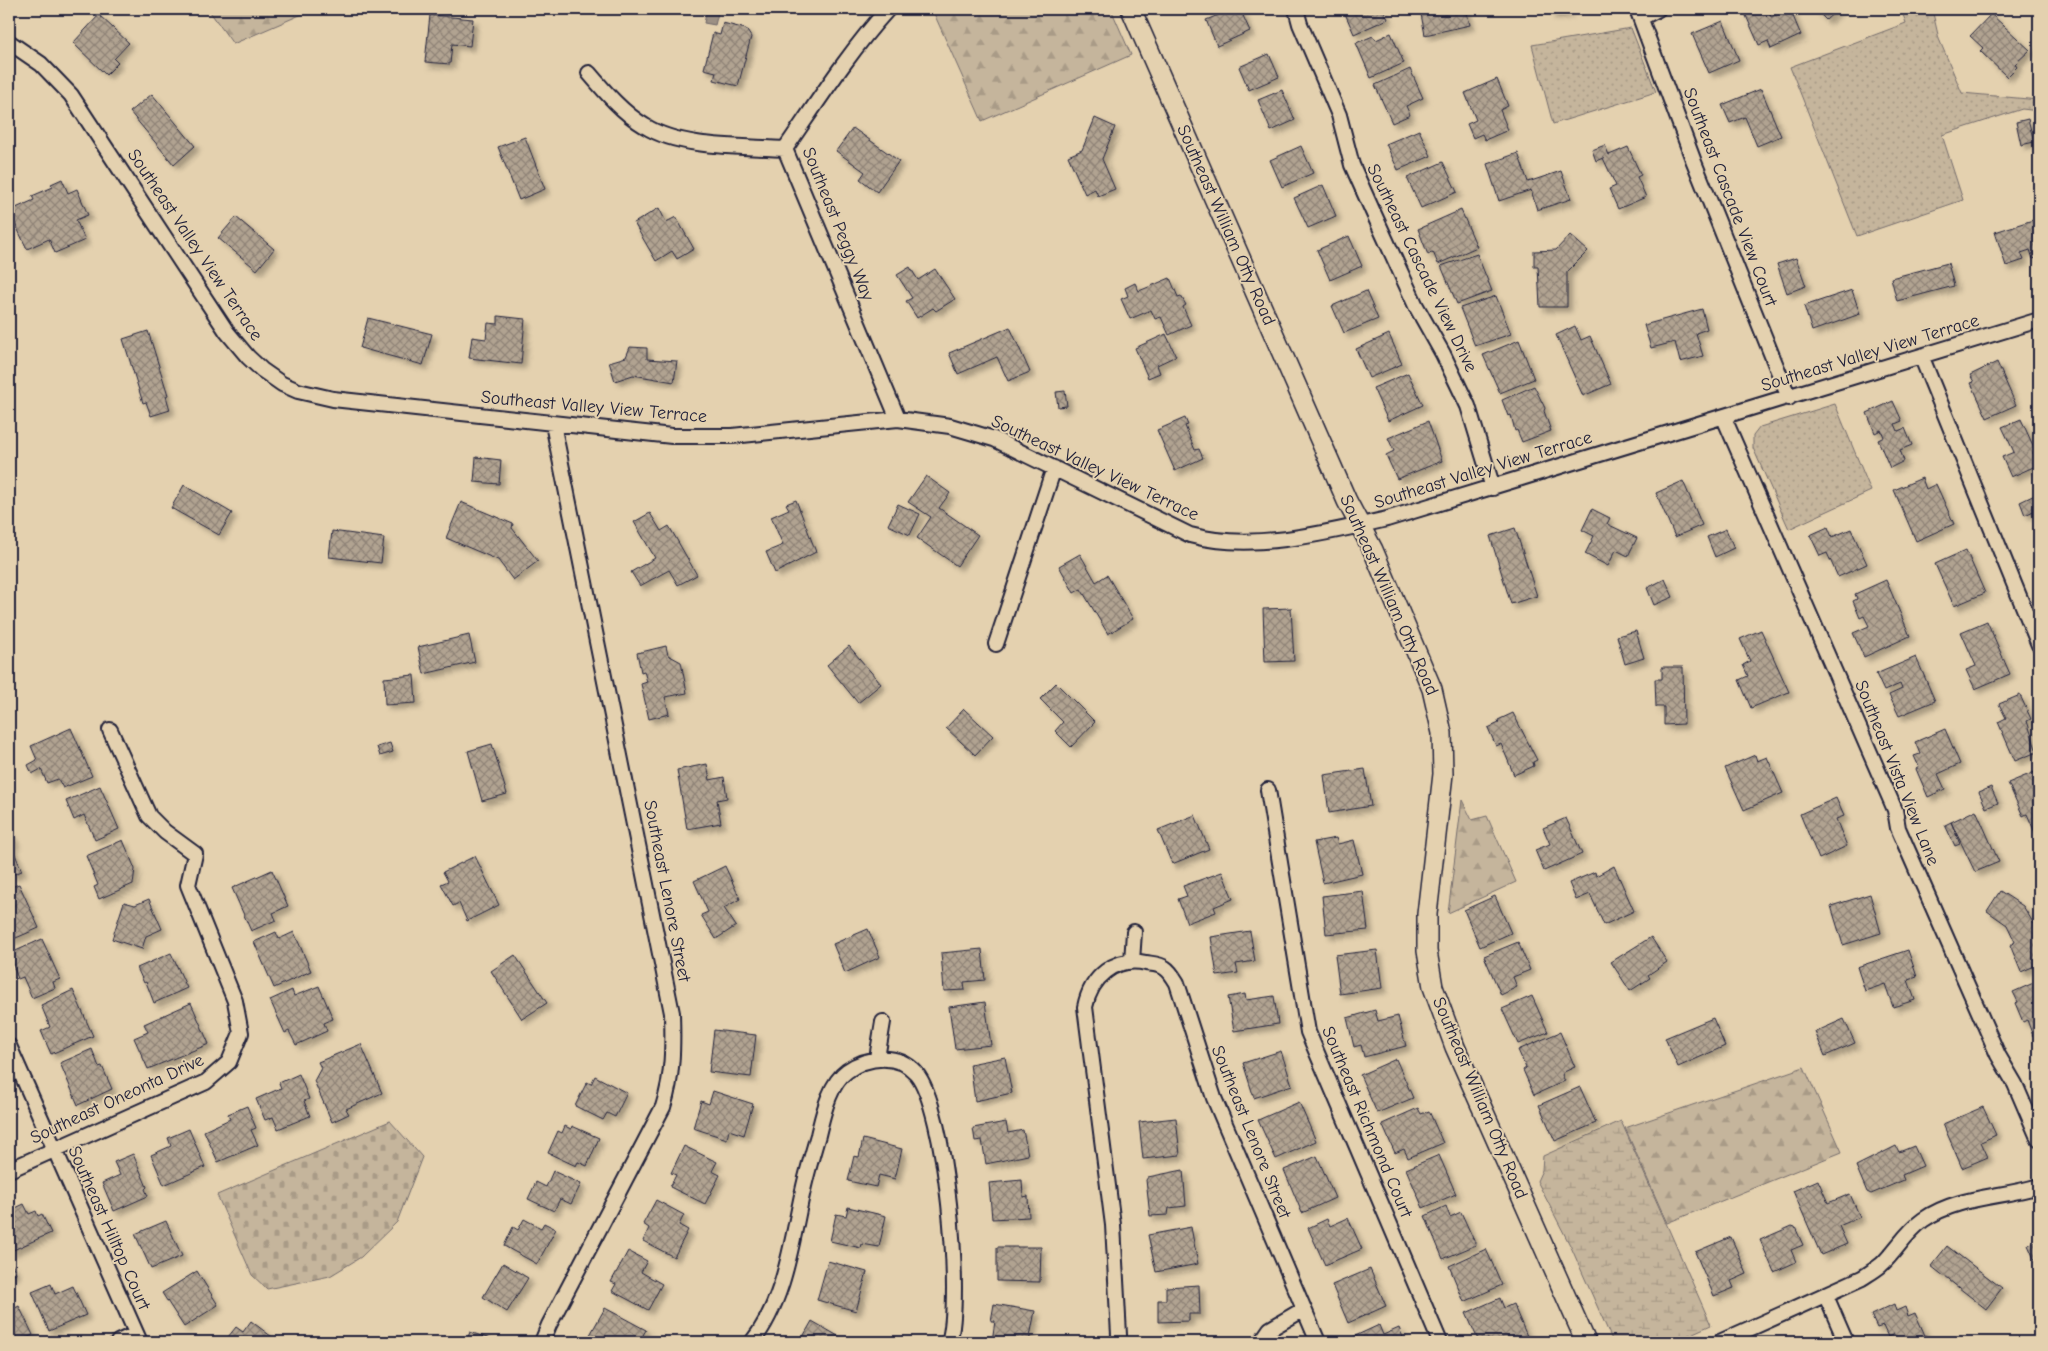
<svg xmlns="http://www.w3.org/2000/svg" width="2048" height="1351" viewBox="0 0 2048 1351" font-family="'Comic Neue',sans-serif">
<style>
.grass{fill:url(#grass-dots);stroke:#746c6c}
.forest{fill:url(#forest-firs);stroke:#746c6c}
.wetland{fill:url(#wetland-marsh);stroke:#746c6c}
.cemetery{fill:url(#cemetery-stones);stroke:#746c6c}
.water{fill:#9c9084;stroke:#6b6467}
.building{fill:url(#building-cross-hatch);stroke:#22223b;filter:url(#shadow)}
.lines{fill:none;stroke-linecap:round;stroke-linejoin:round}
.street-casing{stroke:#22223b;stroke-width:18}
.secondary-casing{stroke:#22223b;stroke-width:22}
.street{stroke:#e4d1af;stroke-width:14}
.secondary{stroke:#e4d1af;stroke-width:19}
.labels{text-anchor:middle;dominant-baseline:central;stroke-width:4;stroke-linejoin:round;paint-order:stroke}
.street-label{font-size:18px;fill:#22223b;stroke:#e4d1af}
</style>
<defs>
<pattern id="grass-dots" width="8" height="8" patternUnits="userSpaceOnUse" patternTransform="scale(1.25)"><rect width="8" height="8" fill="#c5b59c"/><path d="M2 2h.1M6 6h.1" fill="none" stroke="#a99b87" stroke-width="1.8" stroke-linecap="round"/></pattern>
<pattern id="forest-firs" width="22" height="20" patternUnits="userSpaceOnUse" patternTransform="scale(1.25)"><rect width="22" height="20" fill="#c5b59c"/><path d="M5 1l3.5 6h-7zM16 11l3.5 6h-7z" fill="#a99b87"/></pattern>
<pattern id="wetland-marsh" width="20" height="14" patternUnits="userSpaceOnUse" patternTransform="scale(1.25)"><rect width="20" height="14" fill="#c5b59c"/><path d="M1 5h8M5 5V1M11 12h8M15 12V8" fill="none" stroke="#a99b87"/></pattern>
<pattern id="cemetery-stones" width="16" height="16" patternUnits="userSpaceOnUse" patternTransform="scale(1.25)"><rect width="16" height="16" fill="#c5b59c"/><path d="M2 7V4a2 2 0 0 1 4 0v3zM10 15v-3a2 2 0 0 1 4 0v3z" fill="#a99b87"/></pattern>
<pattern id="building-cross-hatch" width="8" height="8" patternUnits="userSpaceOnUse" patternTransform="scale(1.25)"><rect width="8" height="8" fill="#b1a391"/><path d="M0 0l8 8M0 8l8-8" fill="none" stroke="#908478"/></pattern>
<filter id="shadow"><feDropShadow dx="4.5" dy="4.5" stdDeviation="2.5" flood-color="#0004"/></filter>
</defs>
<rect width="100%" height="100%" fill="#e4d1af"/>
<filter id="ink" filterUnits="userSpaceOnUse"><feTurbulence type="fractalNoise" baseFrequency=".02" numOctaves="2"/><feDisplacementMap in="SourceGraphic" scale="10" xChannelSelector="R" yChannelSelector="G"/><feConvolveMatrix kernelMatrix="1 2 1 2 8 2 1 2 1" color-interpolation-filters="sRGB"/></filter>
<g filter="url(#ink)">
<path class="grass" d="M1901 9H1932L1939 39 1962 93 2039 100V111L2022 109 1942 135 1963 200 1857 236 1790 67 1906 23Z
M1631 28 1656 92 1553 124 1532 45Z
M1835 404 1871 491 1789 529 1753 448V436L1760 427Z"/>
<path class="forest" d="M208 9H314L233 44Z
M932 9H1111L1131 55 982 121Z
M1462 800 1472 820 1487 816 1516 882 1448 913Z
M1804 1067 1842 1152 1667 1223 1625 1128Z"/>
<path class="wetland" d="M1621 1121 1711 1325 1673 1342H1613L1571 1247 1537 1181 1542 1170 1543 1156Z"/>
<path class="cemetery" d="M390 1121 422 1157 397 1222 361 1257 330 1276 267 1289 252 1275 217 1195Z"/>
<path class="water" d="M707 9H719L715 25 704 23Z"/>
<path class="building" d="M1233 9H1240L1250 31 1217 46 1206 20Z
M1343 9H1383L1388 19 1354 34Z
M1420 9H1466L1470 25 1425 35Z
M1550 9H1567L1568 12 1552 15Z
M1743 9H1768L1771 17 1790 9 1801 35 1771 49 1768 41 1759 45Z
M1815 9H1838L1826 20Z
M1991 14 2030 50 2015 64 2017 67 2007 77 1980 51 1983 48 1970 36Z
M99 15 129 43 114 59 118 63 106 75 73 43Z
M430 15 473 19 470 46 452 44 450 64 425 62Z
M1723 21 1739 60 1709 73 1692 34Z
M723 23 746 29 751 37 738 86 714 80 716 72 704 69 713 33 720 35Z
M1391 33 1404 63 1371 78 1356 43 1373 36 1376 40Z
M1269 54 1279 77 1249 90 1239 67Z
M1410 69 1423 98 1406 106 1410 115 1392 123 1375 85Z
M1497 79 1508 106 1500 110 1508 130 1485 140 1482 134 1473 138 1467 124 1476 120 1465 93Z
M1761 89 1781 136 1757 146 1745 117 1730 123 1722 105Z
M1282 90 1295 120 1271 131 1258 100Z
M152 94 195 146 174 165 130 112Z
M1095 118 1115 127 1102 159 1115 189 1098 196 1095 189 1085 194 1068 156 1082 150Z
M2028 119 2034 142 2021 145 2016 122Z
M853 128 899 161 877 192 860 179 865 172 836 151Z
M1419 130 1431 156 1398 170 1386 144Z
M525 137 545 189 519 200 498 147Z
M1605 145 1609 155 1628 147 1641 175 1637 177 1646 197 1618 209 1609 189 1616 186 1603 158 1596 161 1592 150Z
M1301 146 1313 173 1282 187 1270 160Z
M1518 153 1528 182 1561 171 1571 199 1537 210 1531 190 1499 201 1487 164Z
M1443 162 1457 192 1421 208 1407 178Z
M62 179 68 193 77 189 88 215 76 220 85 240 55 253 49 239 27 249 9 211 34 200 32 196 53 187 51 184Z
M1323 185 1336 216 1308 228 1294 198Z
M659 208 666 222 676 217 694 249 677 259 672 251 656 261 634 223Z
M1461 210 1477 247 1438 264 1433 252 1428 255 1418 229Z
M236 217 274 249 257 270 218 238Z
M2039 218V257L2033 259 2030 250 2021 253 2024 260 2006 266 1995 232Z
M1570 235 1588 251 1567 272V307H1540L1538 267H1534V251L1556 250Z
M1349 236 1362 266 1330 280 1317 250Z
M1477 254 1492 291 1457 304 1441 266Z
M1796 258 1806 286 1787 293 1777 264Z
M1948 263 1954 286 1897 301 1891 278Z
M910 267 918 280 935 269 955 299 936 311 933 308 917 318 906 301 912 298 897 275Z
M1170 278 1178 297 1181 296 1186 305 1183 307 1191 325 1169 335 1161 317 1155 319 1151 310 1130 319 1121 299 1128 296 1125 288 1135 283 1139 291Z
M1852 290 1860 314 1812 331 1804 306Z
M1366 291 1378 319 1344 333 1332 306Z
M1496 296 1511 334 1475 346 1460 308Z
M1702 309 1707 329 1696 333 1703 356 1680 362 1675 342 1651 348 1644 325Z
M498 316 525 319 521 364 469 358 472 337 486 339 488 323 498 324Z
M368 318 432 334 423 365 360 348Z
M1575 326 1581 340 1590 336 1611 384 1583 396 1556 335Z
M1010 327 1030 372 1008 381 997 357 958 374 949 353Z
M148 331 168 395 166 396 170 410 151 416 146 402 143 403 123 339Z
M1166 334 1176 356 1157 365 1160 373 1148 378 1135 348Z
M1389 334 1402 364 1369 378 1356 349Z
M1519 340 1534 379 1500 393 1483 355Z
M630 347 647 348V359L677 361 674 382 633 375 615 381 609 362 626 357Z
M2039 356V371L2035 357Z
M1997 362 2016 405 1987 418 1971 383 1974 382 1970 375Z
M1408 373 1423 405 1388 421 1373 388Z
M1534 386 1545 408 1544 411 1551 431 1522 442 1517 430 1515 431 1511 415 1508 416 1502 400Z
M1065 391 1067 406 1058 407 1056 392Z
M1893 401 1902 421 1895 424 1898 431 1905 428 1912 445 1900 450 1904 461 1890 468 1878 440 1884 437 1881 430 1875 433 1867 413Z
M1185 418 1188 425 1185 426 1195 450 1199 449 1203 458 1175 471 1157 430Z
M2021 419 2036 452 2033 453 2038 465 2011 477 2002 457 2014 452 2002 427Z
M1428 421 1442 461 1397 479 1386 455 1394 451 1388 438Z
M476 457 501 460 499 484 474 482Z
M926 476 950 493 939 508 978 535 957 566 917 538 931 517 908 502Z
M1922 478 1926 489 1936 484 1954 524 1916 541 1894 490Z
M1683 481 1702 525 1675 537 1656 493Z
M184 485 232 513 219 535 171 508Z
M2039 493V511L2038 509 2025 515 2020 502Z
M796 500 816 552 775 573 766 552 783 545 771 517 789 509 786 504Z
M461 502 513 524 512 528 538 561 513 580 498 560 446 538Z
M898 504 920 514 910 535 888 525Z
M1592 509 1610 518 1607 524 1637 538 1628 556 1616 550 1608 566 1585 554 1594 536 1582 530Z
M650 513 661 531 669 526 697 575 678 585 669 570 640 586 631 572 655 558 634 522Z
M1828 527 1832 537 1851 529 1867 564 1838 577 1827 553 1820 556 1810 535Z
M1515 528 1537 596 1511 604 1490 536Z
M1726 529 1734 548 1715 557 1707 537Z
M332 531 384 538 381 563 329 557Z
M1966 550 1985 593 1954 606 1935 564Z
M1080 554 1096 582 1107 575 1133 619 1108 634 1081 589 1074 593 1059 566Z
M1665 579 1673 597 1654 605 1647 588Z
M1886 580 1910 636 1864 657 1853 633 1869 626 1864 616 1860 618 1853 601 1857 599 1855 594Z
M1291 608 1294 661 1265 662 1263 609Z
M1987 621 2010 674 1975 689 1966 670 1976 666 1961 632Z
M1761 630 1789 692 1751 708 1739 680 1748 676 1743 665 1750 661 1740 639Z
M1636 631 1644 658 1625 664 1617 636Z
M469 635 475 662 424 674 418 647Z
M666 646 668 655 681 662 687 693 665 697 669 714 649 719 641 684 647 682 644 671 641 672 637 653Z
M849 646 881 684 858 703 827 665Z
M1916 657 1935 701 1899 716 1889 695 1902 689 1900 684 1884 691 1876 674Z
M1662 667H1683L1684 724 1664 725V707H1656L1655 679H1662Z
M414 675 416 703 385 705 384 678Z
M1056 683 1095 722 1071 747 1055 731 1063 722 1040 699Z
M2020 695 2031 719 2027 721 2037 752 2015 761 1998 722 2006 718 1999 704Z
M964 709 993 736 975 755 946 728Z
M1513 713 1537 760 1533 762 1534 766 1514 775 1501 744 1496 746 1488 728 1499 723 1498 720Z
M71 728 92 776 63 788 58 779 47 783 41 769 32 774 28 765 37 760 31 746Z
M1945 729 1960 764 1938 774 1945 789 1928 797 1916 769 1919 767 1914 756 1920 754 1915 742Z
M390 743 393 752 380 756 377 747Z
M492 744 507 794 482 801 468 751Z
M1755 755 1757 761 1767 757 1783 793 1744 810 1725 768Z
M707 764 710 780 724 777 727 798 717 800 721 823 687 829 677 770Z
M1365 769 1371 806 1329 813 1324 775Z
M2037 771 2039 774V833L2036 835 2027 814 2023 816 2008 783Z
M100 786 119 829 95 840 84 815 74 820 66 801Z
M1991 787 1998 803 1986 808 1979 792Z
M1836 798 1844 816 1836 819 1847 846 1819 859 1800 814Z
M1976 810 1999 862 1975 872 1951 822Z
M1195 815 1209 849 1172 864 1158 830Z
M1566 818 1582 854 1544 871 1535 850 1550 844 1543 828Z
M1951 822 1960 844 1955 846 1945 825Z
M9 830 15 843 11 845 22 871 9 876Z
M1336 838 1338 844 1354 840 1362 874 1323 883 1314 842Z
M123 840 135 869 133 884 99 899 94 887 98 885 86 856Z
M475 856 499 905 467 921 459 903 453 906 441 884 448 881 443 872Z
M725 866 740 899 724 908 736 926 716 939 701 915 708 912 694 881Z
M1614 866 1634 911 1604 925 1590 894 1576 900 1569 883 1595 872 1596 876Z
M272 870 288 906 273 913 276 920 251 931 232 888Z
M1222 872 1233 899 1214 907 1216 912 1187 923 1178 899 1187 896 1183 886Z
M19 884 39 928 9 941V888Z
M1363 891 1368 930 1326 934 1322 896Z
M2000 891 2023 906 2039 932V964L2021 972 2010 945 2015 942 2007 925 1987 911Z
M1870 894 1881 933 1843 945 1831 906Z
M1495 896 1511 933 1480 947 1464 910Z
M149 899 162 929 146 936 142 949 112 939 124 902 135 905Z
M868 929 880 957 845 973 833 944Z
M1250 931 1255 961 1236 964 1238 973 1217 976 1211 937Z
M276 932 279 939 294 932 311 971 274 988 254 942Z
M1651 937 1667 962 1648 975 1650 978 1630 991 1611 962Z
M42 939 60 979 53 982 55 988 32 998 23 977 18 979 9 954Z
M1518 942 1530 970 1513 977 1517 987 1501 995 1484 956Z
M982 949 985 980 964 982 965 990 944 991 941 953Z
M1377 950 1382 988 1340 994 1335 955Z
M1908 950 1917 977 1908 980 1915 1000 1893 1007 1885 984 1865 991 1857 967Z
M171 953 187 988 154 1003 146 982 144 983 137 968Z
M515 955 547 1003 522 1019 491 971Z
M2038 981 2039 983V1039L2037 1034 2033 1036 2027 1020 2023 1022 2015 1003 2018 1002 2013 992Z
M319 986 333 1019 324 1023 327 1031 296 1045 289 1031 285 1033 270 1000 292 990 294 996Z
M73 990 93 1036 51 1054 41 1031 50 1027 41 1005Z
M1245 994 1246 1000 1274 996 1278 1024 1234 1031 1228 997Z
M1532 996 1548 1032 1518 1044 1502 1009Z
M985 1002 991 1045 955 1049 949 1007Z
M191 1003 209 1044 148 1069 134 1038 148 1032 144 1024Z
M1375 1010 1378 1021 1398 1016 1406 1046 1364 1057 1361 1045 1354 1047 1347 1018Z
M1713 1018 1725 1046 1678 1067 1665 1038Z
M1844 1019 1855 1043 1825 1056 1815 1032Z
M714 1030 756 1035 751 1077 709 1072Z
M1560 1032 1575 1067 1564 1072 1562 1075 1565 1081 1534 1095 1523 1070 1526 1068 1518 1050Z
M361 1044 382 1093 346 1109 349 1114 332 1122 314 1081 321 1068 318 1062Z
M92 1049 99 1067 102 1066 112 1089 78 1105 60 1063Z
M1281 1051 1292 1085 1254 1098 1243 1063Z
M1005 1057 1012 1093 975 1101 970 1064Z
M1396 1059 1413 1098 1377 1113 1360 1075Z
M299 1074 309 1099 304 1101 310 1116 278 1129 273 1117 265 1120 256 1099 281 1088 279 1083Z
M595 1076 627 1093 615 1117 607 1113 603 1120 575 1106 587 1082 591 1084Z
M1580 1087 1596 1123 1555 1141 1539 1105Z
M713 1091 753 1104 744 1135 729 1130 727 1139 693 1128 701 1101 709 1104Z
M1299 1102 1316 1141 1276 1159 1258 1120Z
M247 1106 256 1128 251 1130 258 1145 218 1162 204 1131 230 1119 228 1114Z
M1983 1107 1996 1135 1981 1142 1988 1157 1962 1168 1943 1124Z
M1418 1108 1421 1114 1429 1111 1443 1143 1408 1158 1404 1149 1395 1153 1382 1124Z
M1176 1118 1180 1155 1143 1159 1139 1122Z
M1006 1122 1008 1133 1023 1130 1028 1155 986 1164 982 1140 975 1141 973 1128Z
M565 1126 571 1129 572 1126 599 1138 587 1166 578 1162 576 1166 548 1153 558 1131 562 1133Z
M189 1129 205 1167 164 1185 151 1155 171 1146 168 1138Z
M863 1139 902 1149 895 1179 879 1175 876 1187 848 1181 854 1156 859 1157Z
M684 1146 717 1162 712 1171 720 1175 705 1204 670 1187 676 1175 671 1173Z
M1896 1146 1899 1152 1914 1146 1923 1166 1902 1175 1904 1180 1871 1194 1867 1192 1856 1166Z
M133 1154 147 1187 145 1189 148 1196 114 1211 102 1183 120 1175 114 1162Z
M1439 1155 1456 1194 1423 1208 1406 1169Z
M1317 1156 1335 1198 1302 1213 1284 1170Z
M1183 1170 1186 1206 1169 1208 1168 1215 1150 1216 1146 1180 1148 1177Z
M553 1171 581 1184 571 1204 560 1199 554 1211 528 1199 536 1182 546 1187Z
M1022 1180 1023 1197 1028 1196 1029 1217 992 1219 989 1183Z
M1818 1180 1828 1203 1850 1194 1860 1217 1839 1226 1847 1244 1821 1255 1793 1191Z
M656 1200 684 1215 679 1225 688 1230 674 1257 643 1241 649 1228 643 1224Z
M24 1204 29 1214 36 1211 38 1216 42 1214 51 1233 9 1252V1211Z
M1446 1206 1450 1217 1461 1212 1476 1245 1443 1259 1425 1216Z
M848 1207 886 1216 879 1247 862 1244 861 1248 830 1241 836 1214 846 1216Z
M1348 1218 1362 1249 1325 1265 1308 1228 1327 1219 1330 1226Z
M524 1219 541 1228 544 1223 556 1229 537 1264 504 1246 513 1227 518 1230Z
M166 1221 182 1256 151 1269 135 1234Z
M1792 1226 1795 1227 1803 1245 1791 1250 1796 1262 1774 1272 1760 1240Z
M1191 1227 1198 1264 1156 1272 1148 1235Z
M1731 1237 1747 1274 1731 1281 1734 1288 1714 1296 1695 1252Z
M2039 1240V1270L2028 1245Z
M1947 1246 2002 1288 1986 1309 1931 1266Z
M997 1247H1041L1040 1282 997 1281Z
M1486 1249 1502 1285 1464 1302 1449 1266Z
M628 1251 647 1261 641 1272 662 1284 648 1310 612 1291 616 1284 611 1282Z
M828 1261 867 1272 856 1311 817 1300Z
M503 1263 528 1278 507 1312 483 1297Z
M12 1264 16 1273 9 1277V1266Z
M1370 1269 1386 1306 1348 1323 1332 1285Z
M197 1271 218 1305 184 1327 162 1293Z
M51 1284 55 1294 73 1286 86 1315 49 1331 32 1292Z
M1199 1285 1200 1314H1189V1321L1158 1322V1300H1166V1287Z
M1500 1298 1504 1308 1513 1304 1527 1336 1513 1342H1489L1488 1339 1479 1342 1466 1313Z
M994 1304 1035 1311 1029 1342 992 1341 995 1321H991Z
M1894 1304 1896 1311 1905 1307 1908 1316 1915 1313 1928 1342H1898L1894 1334 1888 1337 1883 1326 1877 1328 1871 1315Z
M19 1306 33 1335 16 1342H9V1311Z
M605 1308 646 1330 639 1342H586Z
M251 1321 276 1340 274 1342H224L236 1327 243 1332Z
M812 1321 845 1340 844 1342H800Z
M1379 1325 1383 1335 1399 1328 1405 1342H1355L1353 1337Z
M470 1332 499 1342H466Z"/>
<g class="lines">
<g class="street-casing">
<path id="street" d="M888 9C849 52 818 101 785 149L898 419
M1296 9 1300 24 1339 115 1352 165 1373 212 1416 306 1443 354 1468 406 1493 488
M1637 9 1694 162 1789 398
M1641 18 1658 9
M9 42 41 64 71 95 227 332 248 357 262 370 282 384 298 391 333 399 672 436H732L898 419 950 426 994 439 1190 535C1251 552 1327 533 1387 519L2039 320
M589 73C606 93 623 113 645 126 681 149 743 146 785 149
M1922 358 2039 645
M1724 418 1895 810 1898 828 1998 1055 2015 1084 2039 1140
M996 644 1054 468
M1268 790 1308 1032 1440 1342
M1132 961 1134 932
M9 1046 140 1342
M877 1058 883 1022
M9 1170 206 1082 229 1062 241 1033 235 1001 188 885 195 854 165 832 149 816 110 730
M1826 1296 1846 1342
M118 1342 135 1334
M542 1342 549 1325 663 1107C673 1076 673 1046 672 1013L553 424
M752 1342C786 1299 792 1238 804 1186 808 1169 813 1152 818 1135 823 1115 829 1084 847 1071 868 1056 898 1053 916 1073 946 1108 963 1297 949 1342
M1118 1342 1119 1335 1113 1225 1085 1007C1091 977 1115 956 1146 963 1152 964 1160 964 1165 968 1170 971 1174 978 1177 983L1214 1098 1318 1342
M1261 1342 1270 1329 1304 1309
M1720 1342 1862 1278C1868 1274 1875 1270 1881 1265 1896 1251 1906 1232 1923 1220 1957 1196 2001 1198 2039 1186"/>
</g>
<g class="secondary-casing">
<path id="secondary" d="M1131 9 1347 501 1373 550 1432 689 1442 733 1443 774 1427 914V951L1433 987 1455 1047 1586 1342"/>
</g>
<use href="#street" class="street"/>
<use href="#secondary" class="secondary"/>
</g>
</g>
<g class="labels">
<g class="street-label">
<text transform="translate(1730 197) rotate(69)">Southeast Cascade View Court</text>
<text transform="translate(838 224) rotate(68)">Southeast Peggy Way</text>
<text transform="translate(1226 225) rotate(66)">Southeast William Otty Road</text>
<text transform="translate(195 245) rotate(56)">Southeast Valley View Terrace</text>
<text transform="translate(1422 268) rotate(64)">Southeast Cascade View Drive</text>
<text transform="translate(1870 353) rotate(-17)">Southeast Valley View Terrace</text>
<text transform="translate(594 407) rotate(5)">Southeast Valley View Terrace</text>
<text transform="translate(1095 468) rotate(25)">Southeast Valley View Terrace</text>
<text transform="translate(1483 470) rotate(-17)">Southeast Valley View Terrace</text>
<text transform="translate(1389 595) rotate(66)">Southeast William Otty Road</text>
<text transform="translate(1897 773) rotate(68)">Southeast Vista View Lane</text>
<text transform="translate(667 891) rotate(79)">Southeast Lenore Street</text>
<text transform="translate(1480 1098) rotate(67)">Southeast William Otty Road</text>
<text transform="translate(117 1099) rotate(-25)">Southeast Oneonta Drive</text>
<text transform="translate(1367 1122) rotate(67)">Southeast Richmond Court</text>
<text transform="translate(1251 1132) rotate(68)">Southeast Lenore Street</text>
<text transform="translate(109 1228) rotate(66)">Southeast Hilltop Court</text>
</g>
</g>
<rect width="2048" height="1351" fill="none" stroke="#e4d1af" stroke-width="30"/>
<rect x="15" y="15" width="2018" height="1321" fill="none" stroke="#22223b" stroke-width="2" filter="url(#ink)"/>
</svg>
